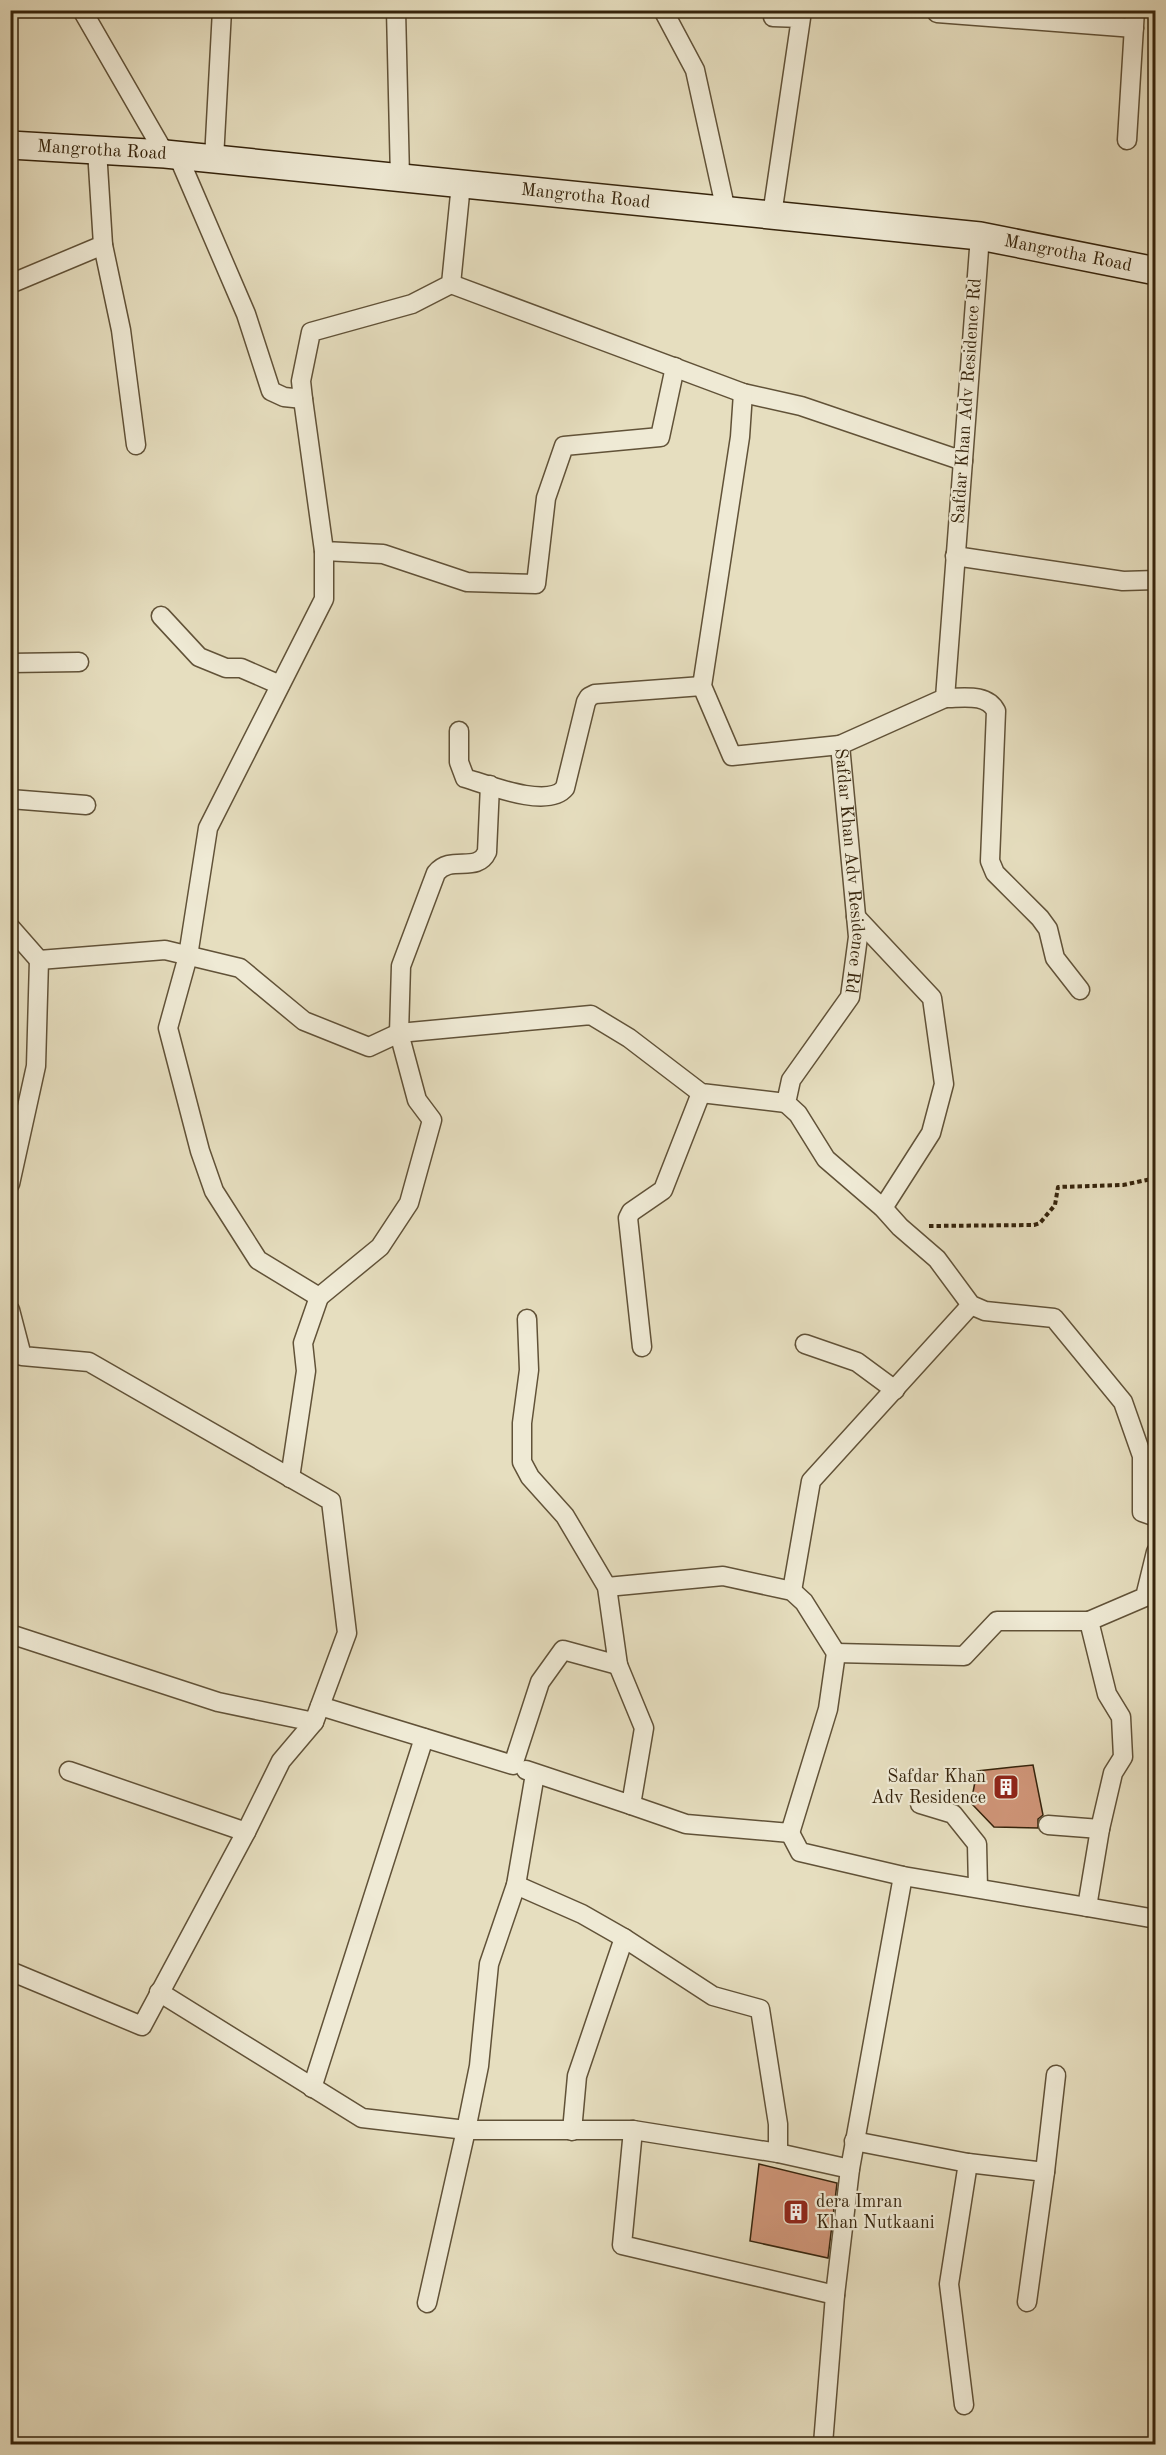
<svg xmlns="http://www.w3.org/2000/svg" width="1166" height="2455" viewBox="0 0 1166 2455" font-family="'Old Standard TT',serif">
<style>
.building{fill:#cf9578;stroke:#35230b;stroke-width:1.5}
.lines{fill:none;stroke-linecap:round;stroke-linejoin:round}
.minor-casing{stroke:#615238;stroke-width:21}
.secondary-casing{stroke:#35230b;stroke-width:30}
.path{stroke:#35230b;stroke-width:4;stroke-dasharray:4.5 3;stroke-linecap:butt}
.minor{stroke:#efead5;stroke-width:18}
.secondary{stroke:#efead5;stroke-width:27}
.labels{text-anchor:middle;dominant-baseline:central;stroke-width:4.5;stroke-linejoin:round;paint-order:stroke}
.street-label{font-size:18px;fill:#35230b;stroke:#efead5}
.poi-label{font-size:18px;fill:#35230b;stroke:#efead5;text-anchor:end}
</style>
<rect width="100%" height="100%" fill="#e6debf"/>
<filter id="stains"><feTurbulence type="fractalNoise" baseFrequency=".00333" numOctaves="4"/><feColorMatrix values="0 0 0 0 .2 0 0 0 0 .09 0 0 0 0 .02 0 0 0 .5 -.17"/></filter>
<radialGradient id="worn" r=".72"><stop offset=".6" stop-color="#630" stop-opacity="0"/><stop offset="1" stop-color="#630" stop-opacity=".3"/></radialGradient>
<path class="building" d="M1033 1765 1043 1815 1038 1819V1828L994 1827 971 1803 977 1771Z
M759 2164 837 2183 828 2258 750 2241Z"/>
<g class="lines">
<g class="minor-casing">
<g id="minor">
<path d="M82 10 165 154"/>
<path d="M396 10 400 178"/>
<path d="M663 10 695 70 726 211"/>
<path d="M937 13 1134 28"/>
<path d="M1127 140 1135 10"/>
<path d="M178 156 246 314 271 391 284 397 303 399 301 381 311 332 412 304 451 284 461 184"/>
<path d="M214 159 222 10"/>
<path d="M772 215 801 18 773 17 774 10"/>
<path id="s1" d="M980 236 945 698 840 745 858 937 850 997 791 1080 786 1103 798 1114 826 1159 883 1208 900 1227 937 1259 971 1305 985 1311 1054 1318 1123 1402 1142 1456V1512L1156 1517"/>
<path d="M103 245 121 330 136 445"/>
<path d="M10 284 103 245 97 150"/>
<path d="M451 284 743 393 801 406 963 461"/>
<path d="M743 393 740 437 702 686 732 756 840 745"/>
<path d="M303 399 324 551 383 554 467 582 536 584 546 498 564 446 660 437 675 367"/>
<path d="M324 551V599L208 828 188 956 168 1028 200 1151 214 1191 258 1260 319 1297 380 1247 409 1203 432 1120 417 1100 399 1033 401 966 436 873C451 854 477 874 487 852L490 785"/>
<path d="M955 556 1123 581 1156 580"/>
<path d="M161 616 199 657 226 668H241L280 685"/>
<path d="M10 663 79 662"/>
<path d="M945 698C963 698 987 693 996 711L990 861 995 873 1040 918 1048 929 1055 958 1080 990"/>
<path d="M459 731V762L465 778C488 785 548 809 565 788L586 702 589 697 595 694 702 686"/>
<path d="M10 799 86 805"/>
<path d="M856 917 932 998 944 1084 931 1133 883 1208"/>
<path d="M10 927 39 960 165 950 240 968 304 1021 369 1047 399 1033 591 1015 629 1038 701 1093 786 1103"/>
<path d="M10 1184 36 1066 39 960"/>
<path d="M10 1310 22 1356 89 1362 331 1501 347 1633 314 1722 218 1702 10 1634"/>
<path d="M805 1344 857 1362 895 1390"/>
<path d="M642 1347 628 1218 631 1212 663 1190 701 1093"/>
<path d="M290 1478 306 1371 303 1343 319 1297"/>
<path d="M607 1587 723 1576 792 1591 804 1602 836 1653 828 1709 790 1833 686 1824 631 1805"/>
<path d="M792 1591 811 1481 971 1305"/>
<path d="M836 1653 964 1656 997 1621H1089"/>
<path d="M320 1706 513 1765 540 1682 563 1650 618 1665 607 1587 565 1516 530 1477 522 1462V1423L529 1370 527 1319"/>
<path d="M526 1770 631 1805 644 1728 618 1665"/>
<path d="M69 1771 246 1832"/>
<path d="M920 1804 953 1814 977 1844 978 1888"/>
<path d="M1048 1825 1100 1829 1113 1773 1123 1757 1121 1717 1107 1694 1089 1621 1145 1597 1156 1552"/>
<path d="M790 1833 800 1852 903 1876 1087 1907 1100 1829"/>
<path d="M1087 1907 1156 1919"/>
<path d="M10 1971 142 2026 246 1832 281 1761 314 1722"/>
<path d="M159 1992 362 2118 466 2130 479 2066 489 1964 516 1885 535 1774"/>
<path d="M312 2088 424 1738"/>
<path d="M633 2130 622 2245 835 2295"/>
<path d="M572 2131 577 2076 624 1938"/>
<path d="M854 2141 968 2163 1045 2172 1027 2302"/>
<path d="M778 2153 850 2169"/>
<path d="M1045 2172 1056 2075"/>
<path d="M427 2303 466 2130H633L778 2153V2124L760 2009 713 1996 624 1938 582 1914 516 1885"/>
<path d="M964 2405 949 2284 968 2163"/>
<path d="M823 2444 835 2295 850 2169 903 1876"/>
</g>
</g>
<g class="secondary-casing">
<g id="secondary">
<path id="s2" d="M10 145 165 154 980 236 1156 271"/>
</g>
</g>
<path class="path" d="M929 1226 1034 1225 1040 1223 1055 1205 1058 1187 1123 1185 1156 1178"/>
<use href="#minor" class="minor"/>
<use href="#secondary" class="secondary"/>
</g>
<defs>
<g id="building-square" transform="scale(1.35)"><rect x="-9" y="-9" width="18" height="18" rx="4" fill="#8f2418" stroke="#efead5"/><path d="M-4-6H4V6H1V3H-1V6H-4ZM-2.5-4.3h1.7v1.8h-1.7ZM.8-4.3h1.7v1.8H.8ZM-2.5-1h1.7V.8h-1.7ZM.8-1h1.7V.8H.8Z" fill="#fff"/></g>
</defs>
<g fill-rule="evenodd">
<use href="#building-square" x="1006" y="1787"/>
<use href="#building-square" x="796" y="2212"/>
</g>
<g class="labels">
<g class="street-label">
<text stroke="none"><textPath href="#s2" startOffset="92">Mangrotha Road</textPath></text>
<text stroke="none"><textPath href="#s2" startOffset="578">Mangrotha Road</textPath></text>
<text stroke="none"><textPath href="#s2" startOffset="1064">Mangrotha Road</textPath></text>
<text transform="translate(967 401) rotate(-86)">Safdar Khan Adv Residence Rd</text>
<text stroke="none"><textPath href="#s1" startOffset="705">Safdar Khan Adv Residence Rd</textPath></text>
</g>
<g class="poi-label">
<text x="986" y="1777">Safdar Khan<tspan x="986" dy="21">Adv Residence</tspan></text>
<text x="816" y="2202" text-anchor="start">dera Imran<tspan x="816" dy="21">Khan Nutkaani</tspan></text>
</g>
</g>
<rect width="1166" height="2455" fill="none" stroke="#e6debf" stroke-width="36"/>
<rect x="12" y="12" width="1142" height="2431" fill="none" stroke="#35230b" stroke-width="3"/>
<rect x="18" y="18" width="1130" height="2419" fill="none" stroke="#35230b" stroke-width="1.5"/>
<rect width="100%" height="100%" filter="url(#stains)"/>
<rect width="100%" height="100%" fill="url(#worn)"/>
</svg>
